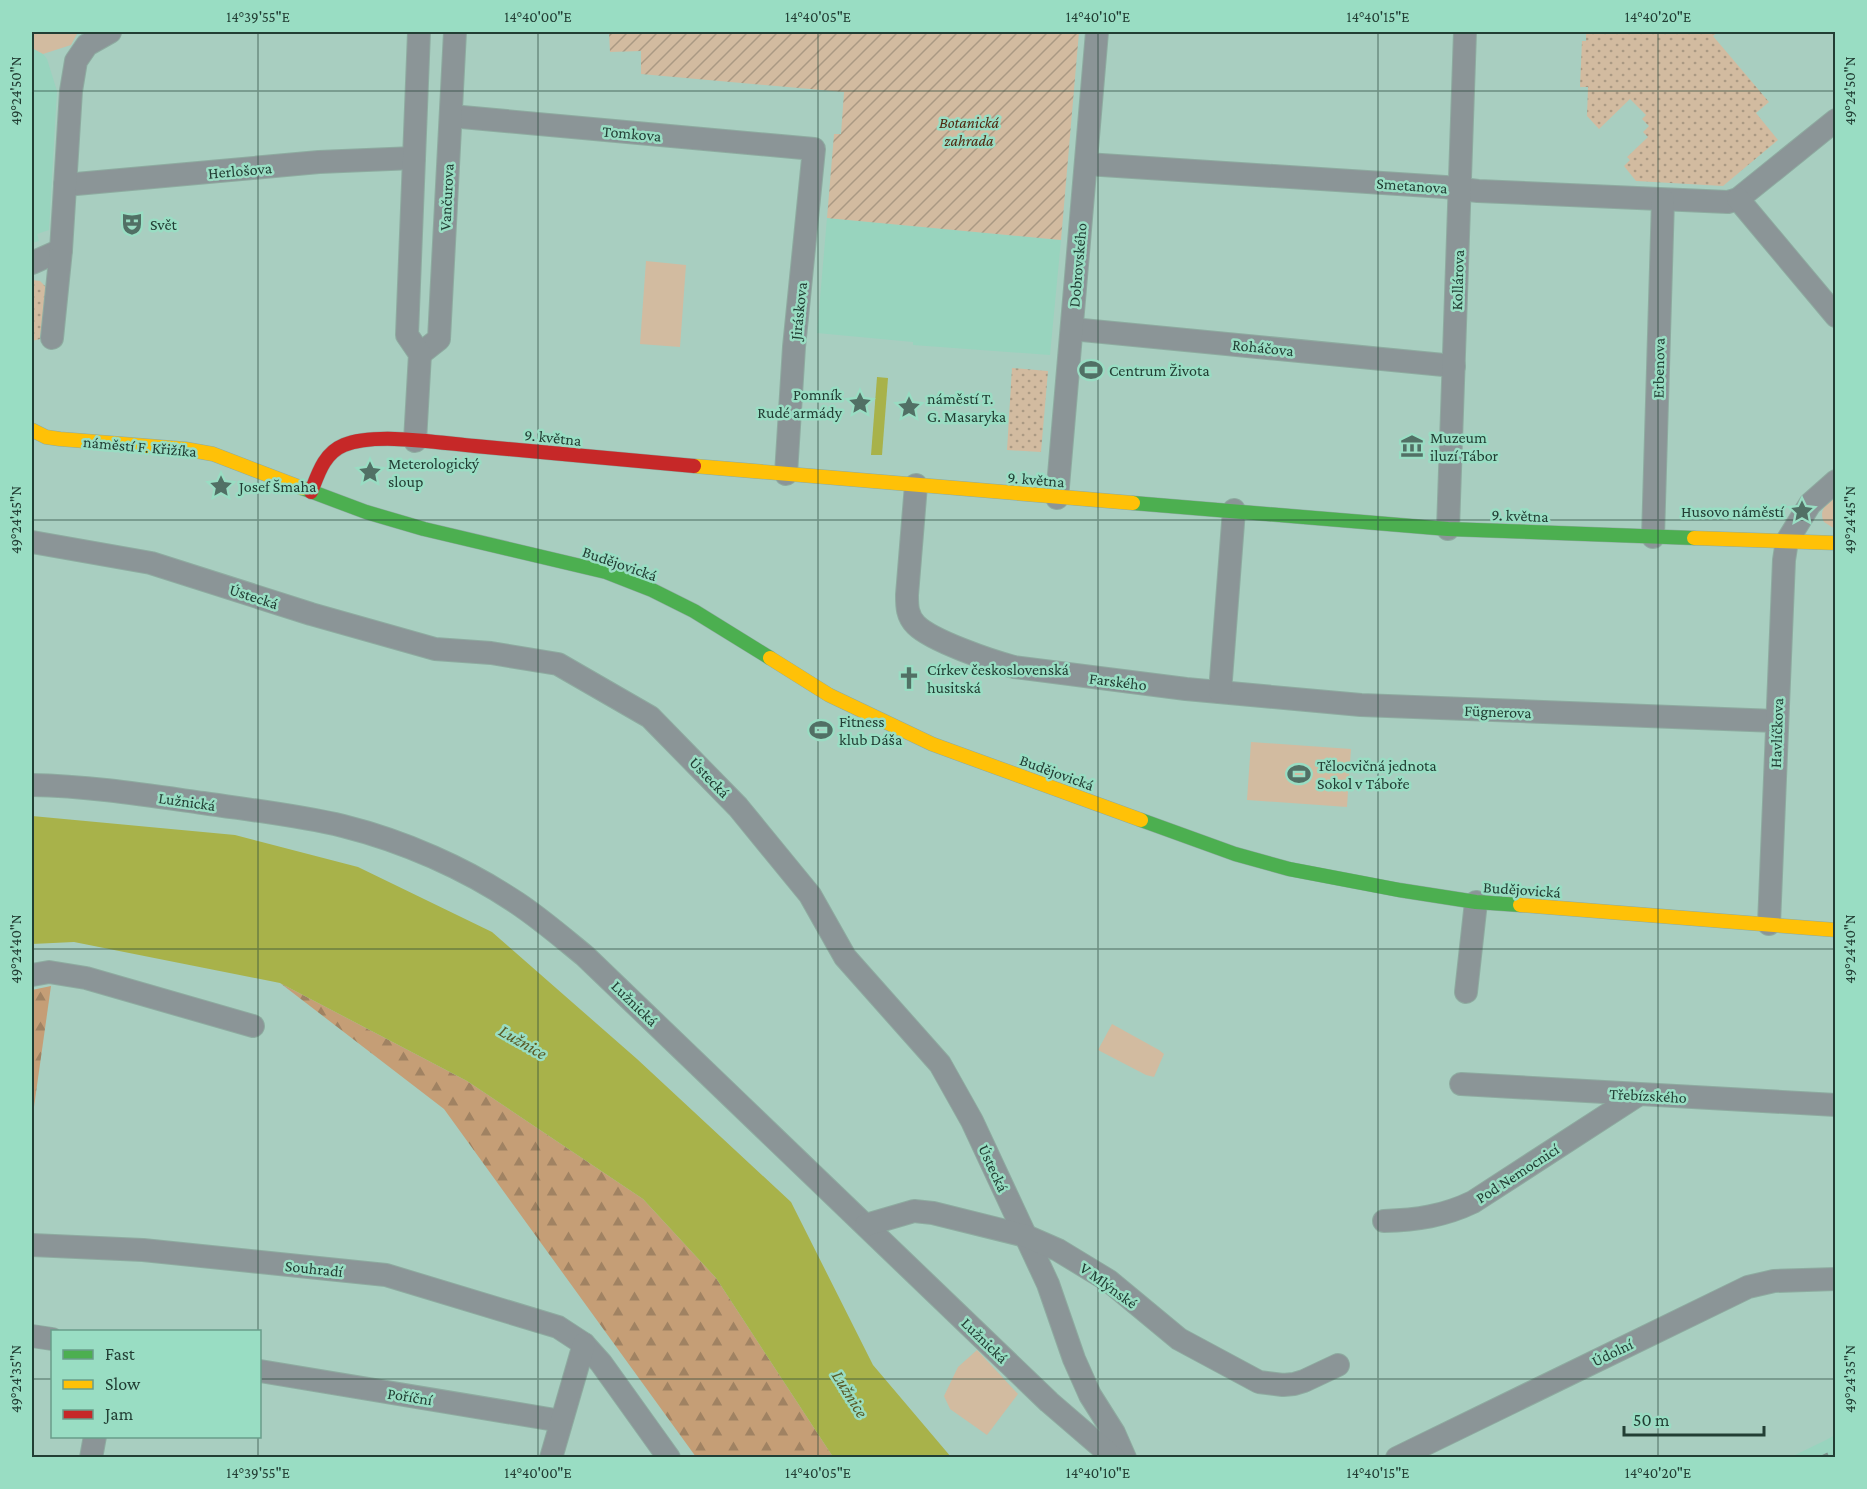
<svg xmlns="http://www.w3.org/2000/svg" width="1867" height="1489" font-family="'Crimson Pro',serif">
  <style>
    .built { fill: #98d4be }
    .grass { fill: url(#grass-dots) }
    .forest { fill: url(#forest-firs) }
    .park { fill: #d2bba0 }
    .garden { fill: url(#garden-furrows) }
    .water { fill: #a8b24a }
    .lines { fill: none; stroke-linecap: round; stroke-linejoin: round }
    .street-casing { stroke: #8eaba0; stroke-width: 24 }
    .fast-casing { stroke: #8eaba0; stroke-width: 15 }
    .slow-casing { stroke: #8eaba0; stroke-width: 15 }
    .jam-casing { stroke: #8eaba0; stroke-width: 15 }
    .street { stroke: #8b9597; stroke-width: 22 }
    .fast { stroke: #4caf50; stroke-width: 14 }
    .slow { stroke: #ffc107; stroke-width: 14 }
    .jam { stroke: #c62828; stroke-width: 14 }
    .rail { stroke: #7f928d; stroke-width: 4.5; stroke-dasharray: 8 8; stroke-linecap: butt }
    .ticks { fill: none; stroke: #223e34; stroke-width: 1.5; stroke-opacity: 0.45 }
    .labels { text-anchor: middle; stroke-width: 5; stroke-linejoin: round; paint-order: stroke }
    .park-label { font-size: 16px; font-style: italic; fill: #50270f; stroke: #99ddc3 }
    .street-label { font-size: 16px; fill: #223e34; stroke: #99ddc3 }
    .poi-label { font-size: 16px; fill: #223e34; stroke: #99ddc3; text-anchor: start }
    .water-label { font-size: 18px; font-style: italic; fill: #595926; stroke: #99ddc3 }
    .neatline { fill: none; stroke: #223e34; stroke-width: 2 }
    .ticks-label { font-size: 15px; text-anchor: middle; fill: #223e34 }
  </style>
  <defs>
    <pattern id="grass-dots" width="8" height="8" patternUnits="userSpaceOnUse" patternTransform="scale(1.5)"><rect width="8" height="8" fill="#d2bba0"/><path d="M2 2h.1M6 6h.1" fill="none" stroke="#aa9983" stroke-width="1.8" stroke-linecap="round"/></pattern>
    <pattern id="forest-firs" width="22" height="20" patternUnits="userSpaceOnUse" patternTransform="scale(1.5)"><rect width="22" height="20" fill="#c59e76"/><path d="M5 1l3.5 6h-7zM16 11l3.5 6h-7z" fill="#a08262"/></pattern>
    <pattern id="garden-furrows" width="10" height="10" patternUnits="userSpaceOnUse" patternTransform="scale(1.5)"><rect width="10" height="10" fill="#d2bba0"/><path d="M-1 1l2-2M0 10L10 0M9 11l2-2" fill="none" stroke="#aa9983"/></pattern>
  </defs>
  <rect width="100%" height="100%" fill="#a8cec0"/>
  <g class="built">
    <path d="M32,48L43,54L47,59L57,91L49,230L37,234L39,241L32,243Z"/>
    <path d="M827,218L1061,240L1050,355L913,345V342L817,333Z"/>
    <path d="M1835,1435V1457H1791L1826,1440Z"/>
  </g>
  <g class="grass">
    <path d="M1586,32H1718L1713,36L1769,102L1756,113L1778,140L1723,186L1636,181L1624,166L1630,160L1627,157L1648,137L1643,132L1649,126L1642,119L1646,115L1630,99L1599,129L1587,116L1588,87H1580L1582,41H1586Z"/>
    <path d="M32,280L40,281L46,287L40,339L32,341Z"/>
    <path d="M1012,368L1048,371L1041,452L1007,450Z"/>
  </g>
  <g class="forest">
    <path d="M280,983L467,1081L643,1199L716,1278L833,1457H696L444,1109Z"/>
    <path d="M51,986L32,1121V990Z"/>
  </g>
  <g class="park">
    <path d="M32,32H78L71,45L43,54L32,48Z"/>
    <path d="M646,261L686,265L680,347L640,344Z"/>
    <path d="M1835,495V529L1824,522C1818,510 1827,504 1835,495Z"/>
    <path d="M1251,742L1351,749L1347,807L1247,800Z"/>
    <path d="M1112,1024L1159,1050L1164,1054L1154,1077L1146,1075L1098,1050Z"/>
    <path d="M977,1350L1018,1394L987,1435L950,1409L944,1396L958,1367Z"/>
  </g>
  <path class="garden" d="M609,32H1079L1061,240L827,218L834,134H841L844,92L641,74V51L610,52Z"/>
  <g class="water">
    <path d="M877,377L888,378L882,455H871Z"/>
    <path d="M32,816L235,835L358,867L492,932L637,1059L791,1202L873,1365L951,1457H833L716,1278L643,1199L467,1081L280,983L74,942L32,944Z"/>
  </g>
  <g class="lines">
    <g class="street-casing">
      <g id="street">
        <path d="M451,116L814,149L794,347L786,474"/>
        <path d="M1086,164L1445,187L1478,191L1728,202L1738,199L1836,120"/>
        <path d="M65,185L319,162L414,158"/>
        <path d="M1738,199L1836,316"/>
        <path d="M32,263L61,250"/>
        <path d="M1072,329L1454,366"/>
        <path d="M52,338L61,250L71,91L76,61L87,45L110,32"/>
        <path d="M420,354L439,339L455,32"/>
        <path d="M415,441L420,354L407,335L419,32"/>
        <path d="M916,485L907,595C907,606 907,616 916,625C932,641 991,661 1014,667L1186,689L1361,705L1776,721"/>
        <path d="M1057,498L1097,32"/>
        <path d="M1448,529L1465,32"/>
        <path d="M1653,537L1663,200"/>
        <path d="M32,542L151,563L311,614L435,649L491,653L558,664L650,717L738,807L810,895L845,957L940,1064L972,1121L1048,1284L1074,1359L1090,1395L1114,1433L1125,1458"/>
        <path d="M1220,692L1234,510"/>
        <path d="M32,785C89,786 146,795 203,803C250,810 297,815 343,826C403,841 465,868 517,903C541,919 563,938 585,956L1049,1402L1114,1458"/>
        <path d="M1769,924L1784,560L1787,541L1810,504L1836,481"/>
        <path d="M32,975L49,972L86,978L253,1026"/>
        <path d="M1466,992L1476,902"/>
        <path d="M1461,1084L1836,1105"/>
        <path d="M1384,1221C1417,1220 1444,1216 1473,1202L1638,1095"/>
        <path d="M866,1225L914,1211L933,1213L1026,1236L1058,1250L1109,1281L1179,1339L1259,1382L1283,1385L1294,1384L1304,1381L1338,1365"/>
        <path d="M32,1245L143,1250L386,1275L558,1327L584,1344L601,1363L669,1458"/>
        <path d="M32,1336L52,1339"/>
        <path d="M260,1371L561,1421"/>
        <path d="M91,1458L95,1436"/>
        <path d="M551,1458L584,1344"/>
        <path d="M1397,1458L1748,1287L1774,1281L1836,1279"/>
      </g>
    </g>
    <g class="fast-casing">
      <g id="fast">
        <path d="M302,488L366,512L424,529L606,572L652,590L694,611L770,658"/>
        <path d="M1133,503L1448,529L1694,538"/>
        <path d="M1141,820L1235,854L1289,869L1399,890L1476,902L1520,905"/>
      </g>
    </g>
    <g class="slow-casing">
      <g id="slow">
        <path d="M32,430L46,437L60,439L185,449L213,454L302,488"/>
        <path d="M694,466L1133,503"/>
        <path d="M1694,538L1836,543"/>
        <path d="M770,658L829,695L932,744L1141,820"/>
        <path d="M1520,905L1836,930"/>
      </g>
    </g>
    <g class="jam-casing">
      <path id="jam" d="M311,492C318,474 324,453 344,445C376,432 440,443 475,446C548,453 621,459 694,466"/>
    </g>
    <use href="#street" class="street"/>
    <use href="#fast" class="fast"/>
    <use href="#slow" class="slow"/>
    <use href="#jam" class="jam"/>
    <path class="rail" d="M1821,1458L1836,1451"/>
  </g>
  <path class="ticks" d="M258,32V1332M538,32V1458M818,32V1458M1098,32V1458M1378,32V1458M1658,32V1458M32,91H1836M32,520H1836M32,949H1836M32,1379H52M260,1379H1836M258,1436V1458"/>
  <defs>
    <g id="theatre-bare" transform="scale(1.8)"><path d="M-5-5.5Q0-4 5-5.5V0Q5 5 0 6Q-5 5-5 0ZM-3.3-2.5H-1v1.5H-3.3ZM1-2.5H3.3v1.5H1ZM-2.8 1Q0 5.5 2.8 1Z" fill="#517065" stroke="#99ddc3" stroke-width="2.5" paint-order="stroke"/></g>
    <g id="stadium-bare" transform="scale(1.8)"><path d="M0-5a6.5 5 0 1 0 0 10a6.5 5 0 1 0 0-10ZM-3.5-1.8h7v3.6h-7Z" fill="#517065" stroke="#99ddc3" stroke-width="2.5" paint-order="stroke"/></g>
    <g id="sight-bare" transform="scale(1.8)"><path d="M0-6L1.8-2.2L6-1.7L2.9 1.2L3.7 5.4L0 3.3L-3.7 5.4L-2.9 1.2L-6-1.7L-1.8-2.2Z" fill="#517065" stroke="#99ddc3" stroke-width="2.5" paint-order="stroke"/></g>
    <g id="museum-bare" transform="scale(1.8)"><path d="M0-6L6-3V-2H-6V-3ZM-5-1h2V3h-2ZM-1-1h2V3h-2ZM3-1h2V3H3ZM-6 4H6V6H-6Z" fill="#517065" stroke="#99ddc3" stroke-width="2.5" paint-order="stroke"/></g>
    <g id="church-bare" transform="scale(1.8)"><path d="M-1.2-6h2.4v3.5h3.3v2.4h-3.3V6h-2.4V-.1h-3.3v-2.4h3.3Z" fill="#517065" stroke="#99ddc3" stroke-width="2.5" paint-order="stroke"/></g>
  </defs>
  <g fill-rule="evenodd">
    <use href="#theatre-bare" x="132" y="224"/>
    <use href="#stadium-bare" x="1091" y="370"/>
    <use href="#sight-bare" x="860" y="403"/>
    <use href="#sight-bare" x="909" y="407"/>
    <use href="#museum-bare" x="1412" y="446"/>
    <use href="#sight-bare" x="370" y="472"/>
    <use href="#sight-bare" x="221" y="486"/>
    <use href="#sight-bare" x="1802" y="511"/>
    <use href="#church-bare" x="909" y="678"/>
    <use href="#stadium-bare" x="821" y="730"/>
    <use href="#stadium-bare" x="1299" y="774"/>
  </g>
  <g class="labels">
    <g class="park-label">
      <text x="969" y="128">Botanická<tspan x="969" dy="18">zahrada</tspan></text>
    </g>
    <g class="street-label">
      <text transform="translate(632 133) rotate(5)" y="6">Tomkova</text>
      <text transform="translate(240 170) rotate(-5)" y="6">Herlošova</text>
      <text transform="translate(1412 185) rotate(4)" y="6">Smetanova</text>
      <text transform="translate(446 197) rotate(-87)" y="6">Vančurova</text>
      <text transform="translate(1077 265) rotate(-85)" y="6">Dobrovského</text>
      <text transform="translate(1457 280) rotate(-88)" y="6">Kollárova</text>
      <text transform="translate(798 311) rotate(-84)" y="6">Jiráskova</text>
      <text transform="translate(1263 347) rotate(6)" y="6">Roháčova</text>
      <text transform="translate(1658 368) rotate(-89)" y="6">Erbenova</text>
      <text transform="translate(553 437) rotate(6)" y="6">9. května</text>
      <text transform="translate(140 446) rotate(5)" y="6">náměstí F. Křižíka</text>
      <text transform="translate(1036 479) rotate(5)" y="6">9. května</text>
      <text transform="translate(1520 515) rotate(2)" y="6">9. května</text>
      <text transform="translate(620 563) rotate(19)" y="6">Budějovická</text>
      <text transform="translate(254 596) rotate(18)" y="6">Ústecká</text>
      <text transform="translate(1118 681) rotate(7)" y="6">Farského</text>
      <text transform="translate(1498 711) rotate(2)" y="6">Fügnerova</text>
      <text transform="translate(1776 733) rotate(-88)" y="6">Havlíčkova</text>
      <text transform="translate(1057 772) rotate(20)" y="6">Budějovická</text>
      <text transform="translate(710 777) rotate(46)" y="6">Ústecká</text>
      <text transform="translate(187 801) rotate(8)" y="6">Lužnická</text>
      <text transform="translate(1522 889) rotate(4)" y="6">Budějovická</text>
      <text transform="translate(635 1003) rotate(44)" y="6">Lužnická</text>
      <text transform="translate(1648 1095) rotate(3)" y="6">Třebízského</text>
      <text transform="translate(994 1168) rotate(65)" y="6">Ústecká</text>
      <text transform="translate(1517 1173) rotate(-33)" y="6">Pod Nemocnicí</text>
      <text transform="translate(314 1268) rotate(6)" y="6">Souhradí</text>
      <text transform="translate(1109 1285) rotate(36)" y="6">V Mlýnské</text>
      <text transform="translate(985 1340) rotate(44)" y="6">Lužnická</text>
      <text transform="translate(1612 1352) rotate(-26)" y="6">Údolní</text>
      <text transform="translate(410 1396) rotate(9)" y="6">Poříční</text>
    </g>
    <g class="poi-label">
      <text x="150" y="230">Svět</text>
      <text x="1109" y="376">Centrum Života</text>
      <text x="842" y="400" text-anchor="end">Pomník<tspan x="842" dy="18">Rudé armády</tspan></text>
      <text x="927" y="404">náměstí T.<tspan x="927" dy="18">G. Masaryka</tspan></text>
      <text x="1430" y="443">Muzeum<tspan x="1430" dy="18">iluzí Tábor</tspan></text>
      <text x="388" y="469">Meterologický<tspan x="388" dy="18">sloup</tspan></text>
      <text x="239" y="492">Josef Šmaha</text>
      <text x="1784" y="517" text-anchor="end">Husovo náměstí</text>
      <text x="927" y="675">Církev československá<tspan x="927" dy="18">husitská</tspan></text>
      <text x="839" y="727">Fitness<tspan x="839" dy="18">klub Dáša</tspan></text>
      <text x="1317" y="771">Tělocvičná jednota<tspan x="1317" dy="18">Sokol v Táboře</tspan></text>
    </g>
    <g class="water-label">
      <text transform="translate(523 1042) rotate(30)" y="6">Lužnice</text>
      <text transform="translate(850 1394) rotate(58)" y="6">Lužnice</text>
    </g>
  </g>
  <rect width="1867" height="1489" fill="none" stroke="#99ddc3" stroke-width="66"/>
  <rect x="51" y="1330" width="210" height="108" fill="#99ddc3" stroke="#699d8a" stroke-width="1.5"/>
  <rect x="63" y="1350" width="30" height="9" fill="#4caf50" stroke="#699d8a" stroke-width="1.5"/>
  <text x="105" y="1360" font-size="18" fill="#223e34">Fast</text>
  <rect x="63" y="1380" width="30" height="9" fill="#ffc107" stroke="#699d8a" stroke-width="1.5"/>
  <text x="105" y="1390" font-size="18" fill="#223e34">Slow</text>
  <rect x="63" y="1410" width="30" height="9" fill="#c62828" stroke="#699d8a" stroke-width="1.5"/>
  <text x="105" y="1420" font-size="18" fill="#223e34">Jam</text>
  <path d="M1624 1426v9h140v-9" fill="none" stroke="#223e34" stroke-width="3"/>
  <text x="1633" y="1426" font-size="18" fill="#223e34" stroke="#99ddc3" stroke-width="4.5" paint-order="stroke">50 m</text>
  <rect x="33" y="33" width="1801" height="1423" class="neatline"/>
  <g class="ticks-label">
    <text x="258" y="22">14°39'55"E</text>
    <text x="538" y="22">14°40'00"E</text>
    <text x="818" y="22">14°40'05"E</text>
    <text x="1098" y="22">14°40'10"E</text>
    <text x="1378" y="22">14°40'15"E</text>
    <text x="1658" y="22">14°40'20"E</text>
    <text transform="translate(16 91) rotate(-90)" y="5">49°24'50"N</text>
    <text transform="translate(1850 91) rotate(-90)" y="5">49°24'50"N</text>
    <text transform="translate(16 520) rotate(-90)" y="5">49°24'45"N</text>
    <text transform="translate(1850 520) rotate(-90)" y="5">49°24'45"N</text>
    <text transform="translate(16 949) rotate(-90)" y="5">49°24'40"N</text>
    <text transform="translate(1850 949) rotate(-90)" y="5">49°24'40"N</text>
    <text transform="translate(16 1379) rotate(-90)" y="5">49°24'35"N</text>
    <text transform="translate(1850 1379) rotate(-90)" y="5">49°24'35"N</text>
    <text x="258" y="1478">14°39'55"E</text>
    <text x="538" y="1478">14°40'00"E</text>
    <text x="818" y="1478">14°40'05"E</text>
    <text x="1098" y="1478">14°40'10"E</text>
    <text x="1378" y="1478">14°40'15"E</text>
    <text x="1658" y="1478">14°40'20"E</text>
  </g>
</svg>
